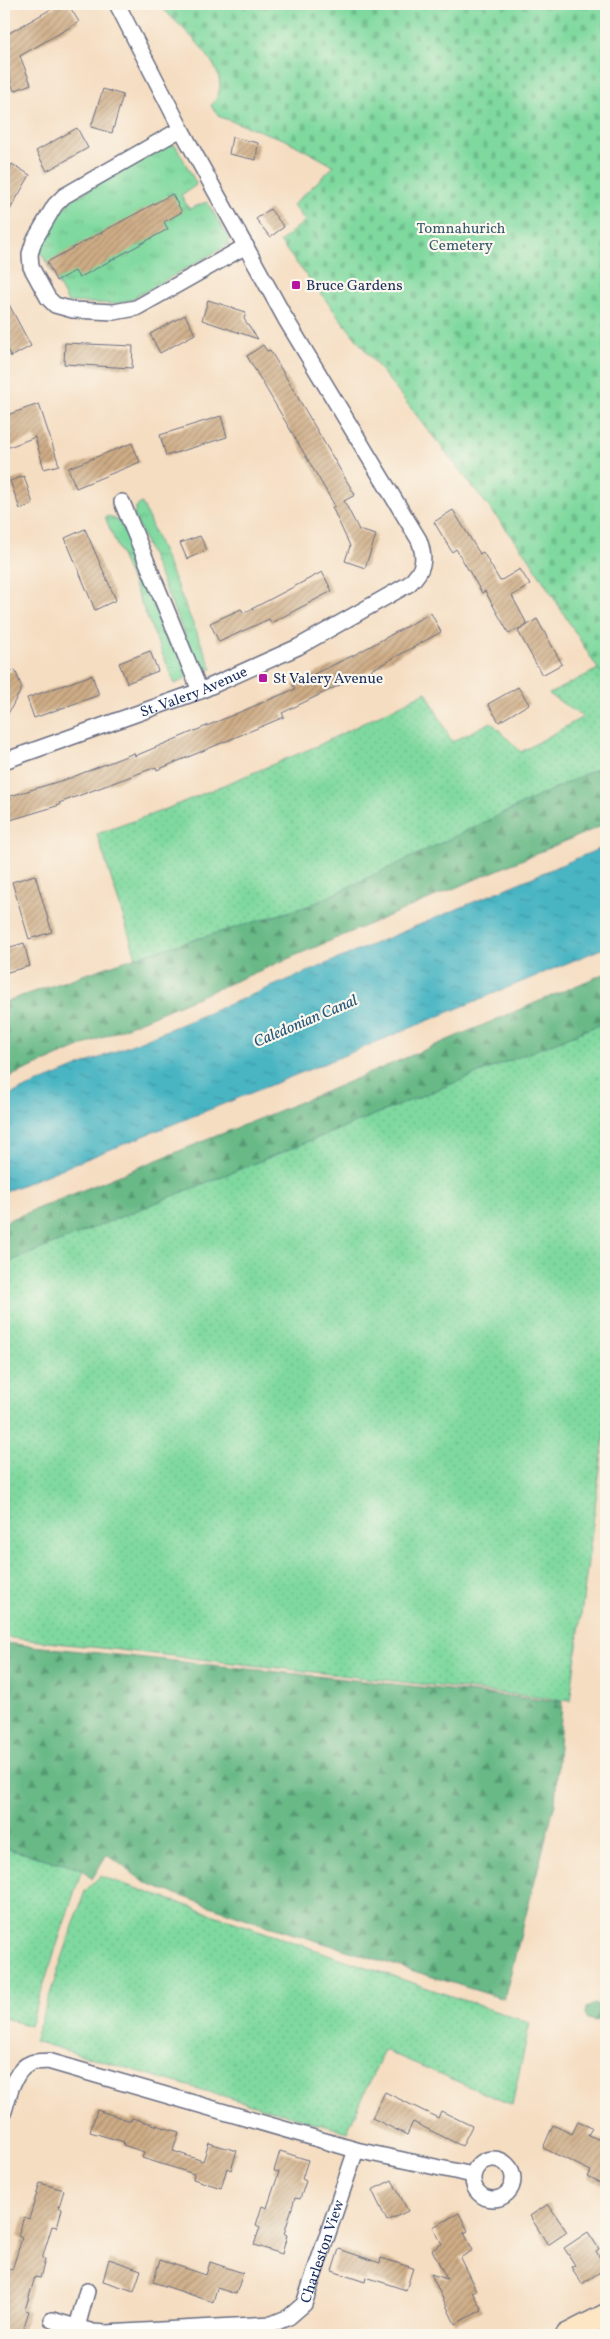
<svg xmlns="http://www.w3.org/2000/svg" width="610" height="2339" font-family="Vollkorn,serif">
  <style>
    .grass { fill: url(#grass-tufts); stroke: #4d847e }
    .forest { fill: url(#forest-firs); stroke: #417472 }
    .cemetery { fill: url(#cemetery-stones); stroke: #4d847e }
    .park { fill: url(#park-dots); stroke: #4d847e }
    .water { fill: url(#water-ripples); stroke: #327290 }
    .building { fill: url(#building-hatch) }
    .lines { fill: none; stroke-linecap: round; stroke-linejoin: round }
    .street-casing { stroke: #676c81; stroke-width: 18 }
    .secondary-casing { stroke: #676c81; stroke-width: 25 }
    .street { stroke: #fff; stroke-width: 15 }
    .secondary { stroke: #fce6c4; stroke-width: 22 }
    .poi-dot { fill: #b5179e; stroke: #fbf7ec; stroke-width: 2 }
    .labels { text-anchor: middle; stroke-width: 4.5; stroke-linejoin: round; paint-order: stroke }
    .park-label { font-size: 15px; fill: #345a6e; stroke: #fbf7ec }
    .poi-label { font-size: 15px; fill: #1b2f5e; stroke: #fbf7ec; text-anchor: start }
    .street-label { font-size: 15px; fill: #1b2f5e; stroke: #fbf7ec }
    .water-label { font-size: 16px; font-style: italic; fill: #28577c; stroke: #fbf7ec }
  </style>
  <defs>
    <pattern id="grass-tufts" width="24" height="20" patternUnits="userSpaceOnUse" patternTransform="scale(1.25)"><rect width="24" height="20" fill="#7fd99f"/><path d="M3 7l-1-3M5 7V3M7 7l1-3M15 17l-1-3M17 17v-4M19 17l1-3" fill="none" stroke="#6dbb8b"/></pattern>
    <pattern id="forest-firs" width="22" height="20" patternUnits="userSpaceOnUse" patternTransform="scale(1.25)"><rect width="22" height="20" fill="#67b986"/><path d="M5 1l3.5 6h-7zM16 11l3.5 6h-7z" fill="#549771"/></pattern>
    <pattern id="cemetery-stones" width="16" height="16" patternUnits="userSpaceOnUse" patternTransform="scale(1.25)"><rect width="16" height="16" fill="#7fd99f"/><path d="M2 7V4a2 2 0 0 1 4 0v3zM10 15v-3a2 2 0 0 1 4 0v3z" fill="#6dbb8b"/></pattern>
    <pattern id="park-dots" width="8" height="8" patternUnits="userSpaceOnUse" patternTransform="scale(1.25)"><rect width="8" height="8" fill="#7fd99f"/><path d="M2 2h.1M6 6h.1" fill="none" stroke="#6dbb8b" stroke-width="1.8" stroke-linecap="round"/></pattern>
    <pattern id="water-ripples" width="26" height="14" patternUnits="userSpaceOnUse" patternTransform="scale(1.25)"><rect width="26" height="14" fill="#48b5c3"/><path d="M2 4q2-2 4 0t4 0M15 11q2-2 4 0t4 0" fill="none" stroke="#3b94a2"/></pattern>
    <pattern id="building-hatch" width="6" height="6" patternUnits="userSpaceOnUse" patternTransform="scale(1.25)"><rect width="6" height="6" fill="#cfad86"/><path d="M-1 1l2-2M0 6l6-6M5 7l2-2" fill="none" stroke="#a78d71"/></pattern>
  </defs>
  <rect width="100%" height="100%" fill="#fbf7ec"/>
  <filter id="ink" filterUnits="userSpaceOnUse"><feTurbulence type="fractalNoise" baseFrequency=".02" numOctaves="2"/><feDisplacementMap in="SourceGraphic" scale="10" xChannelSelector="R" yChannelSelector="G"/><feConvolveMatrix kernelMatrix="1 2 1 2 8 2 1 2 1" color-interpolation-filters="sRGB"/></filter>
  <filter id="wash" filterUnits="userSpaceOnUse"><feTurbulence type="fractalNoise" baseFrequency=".0096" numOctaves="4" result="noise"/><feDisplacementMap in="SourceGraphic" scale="20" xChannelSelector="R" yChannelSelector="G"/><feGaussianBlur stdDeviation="1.12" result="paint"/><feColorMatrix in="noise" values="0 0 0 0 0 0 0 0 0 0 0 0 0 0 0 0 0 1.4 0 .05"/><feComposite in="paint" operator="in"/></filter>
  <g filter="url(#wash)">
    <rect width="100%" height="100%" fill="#f5ddc1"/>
    <g class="grass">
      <path d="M170,144L176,146L196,183L195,186L181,195L189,209L207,202L230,240L228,245L132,299L116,304L68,302L39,249L56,217L71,200Z"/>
      <path d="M142,503L212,669L204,671L198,667L134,515L136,507Z"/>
      <path d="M109,516L118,521L123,526L186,672V679L175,684L105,517Z"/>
    </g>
    <g class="forest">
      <path d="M606,764V824L4,1079V1002L136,957L311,905Z"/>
      <path d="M606,973V1022L4,1264V1222L320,1094Z"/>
      <path d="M4,1643L562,1702L555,1803L504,1999L259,1923L147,1884L107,1854L92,1879L82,1869L4,1848Z"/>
      <path d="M606,2002V2018L595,2021L588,2019L585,2014L586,2008L595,2004L600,2006Z"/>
    </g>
    <path class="cemetery" d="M166,4H606V677L598,669L529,558L280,242L305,221L293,205L334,166L286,140L220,117L211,106C216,99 220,93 220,85C220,59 178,24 161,7Z"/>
    <g class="park">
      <path d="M598,669L606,677V764L311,905L136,957L97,834L164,810L317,746L426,692L452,742L491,722L521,752L583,717L549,694Z"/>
      <path d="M606,1022V1422L570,1701L4,1637V1264Z"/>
      <path d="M4,1848L82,1869L30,2026L4,2018Z"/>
      <path d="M100,1876L530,2023L512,2105L384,2050L347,2132L34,2041L85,1891Z"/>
    </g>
    <path class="water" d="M606,846V947L333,1060L4,1192V1097C205,1015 406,931 606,846Z"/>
    <g id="blocks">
      <g class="building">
        <path d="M60,4H68L79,22L20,56L31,84L14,91L4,61V36Z"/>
        <path d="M103,89L123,95L112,133L91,127Z"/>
        <path d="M77,128L88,148L47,171L36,151Z"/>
        <path d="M232,137L258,143L256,160L229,154Z"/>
        <path d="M12,164L30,175L4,220V179Z"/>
        <path d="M172,194L182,212L164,222L168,229L79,278L75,271L56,281L47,262Z"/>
        <path d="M270,209L284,227L270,237L256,219Z"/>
        <path d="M4,295L31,346L11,357L4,343Z"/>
        <path d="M208,300L246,312L244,319L258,339L202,320Z"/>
        <path d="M185,315L195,334L160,353L150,334Z"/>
        <path d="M65,343L133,346L132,368L64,364Z"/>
        <path d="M263,345L267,351L270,350L355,495L344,501L359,530L376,535L365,568L345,561L350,546L332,507L335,506L247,356Z"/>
        <path d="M39,404L59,465L44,469L35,437L4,449V416Z"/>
        <path d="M221,416L227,437L166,456L160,435Z"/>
        <path d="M132,443L140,462L76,488L68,468Z"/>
        <path d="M24,476L33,504L20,509L10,481Z"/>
        <path d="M453,510L480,554L483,552L500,581L520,569L530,585L512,596L527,624L509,634L485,591L482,593L456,549L452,552L434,522Z"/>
        <path d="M85,529L116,600L95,610L65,538Z"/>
        <path d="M200,536L207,550L187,559L180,543Z"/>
        <path d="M322,572L332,591L271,623L269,619L219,642L210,623L241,609L244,613Z"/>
        <path d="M431,613L441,632L381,665L282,713L284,717L157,770L156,767L59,803L60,805L4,822V798L70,778L134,753L135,756L295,689L293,684L354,655Z"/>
        <path d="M537,619L562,664L542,675L518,631Z"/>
        <path d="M150,651L158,671L127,683L119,663Z"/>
        <path d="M15,670L22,688L4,721V674Z"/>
        <path d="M92,675L99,695L34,718L27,698Z"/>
        <path d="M518,687L529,704L499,722L488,704Z"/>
        <path d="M35,875L52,932L29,939L12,882Z"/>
        <path d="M24,943L30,966L4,973V949Z"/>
        <path d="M385,2092L438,2118L441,2111L472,2126L462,2146L413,2122L407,2135L372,2118Z"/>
        <path d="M97,2110L131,2121L132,2118L179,2132L173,2151L203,2161L209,2143L237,2151L231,2170L227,2168L221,2188L193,2179L194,2174L142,2158L144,2152L123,2145L124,2142L90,2132Z"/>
        <path d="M578,2122L592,2128L588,2135L605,2142L606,2138V2186L588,2177L591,2171L543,2148L553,2125L572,2134Z"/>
        <path d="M280,2151L308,2160L302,2179L306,2181L300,2199L295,2198L284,2234L287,2235L282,2254L254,2245L260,2227L256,2225L262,2206L267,2208L279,2172L274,2171Z"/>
        <path d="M392,2180L408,2211L387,2221L372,2190Z"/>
        <path d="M40,2183L64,2190L59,2207L62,2209L57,2227L52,2226L42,2259L45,2260L40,2278L35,2277L25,2310L29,2311L23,2330L19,2329L17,2335H4V2280L7,2268L12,2270L22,2238L18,2236L24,2217L29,2219Z"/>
        <path d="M548,2204L567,2232L548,2245L530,2216Z"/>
        <path d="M459,2213L468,2231L464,2233L473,2250L460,2258L476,2290L472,2292L482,2310L455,2324L431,2274L447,2279L432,2250L442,2244L433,2227Z"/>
        <path d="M588,2232L599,2249L596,2251L606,2268L582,2284L571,2267L575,2265L564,2248Z"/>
        <path d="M339,2249L380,2263L381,2258L413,2268L406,2290L366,2277L365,2282L332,2271Z"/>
        <path d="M109,2259L141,2270L134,2291L103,2281Z"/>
        <path d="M160,2260L206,2275L210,2262L243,2273L236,2294L217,2288L213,2302L153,2282Z"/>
      </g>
    </g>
  </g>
  <g filter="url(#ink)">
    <use href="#blocks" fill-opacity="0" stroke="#676c81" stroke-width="1"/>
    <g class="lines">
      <g class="street-casing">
        <g id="street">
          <path d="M181,129L64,196L55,205L34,241L30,254L31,267L48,298L55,305L73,310L114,312L136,308L246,246"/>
          <path d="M122,502L200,691"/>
          <path id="s1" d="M4,761L200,691L298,647L409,584C424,570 426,559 419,540L285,318L181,129L117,4"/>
          <path d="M4,2111C9,2095 14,2069 31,2063C36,2061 43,2062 48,2061L356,2150L473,2175"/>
          <circle cx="493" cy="2179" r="20"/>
          <path id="s2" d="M52,2320L93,2332L106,2333L272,2324L289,2317L304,2304L356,2150"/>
          <path d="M77,2327L87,2291"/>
        </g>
      </g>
      <g class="secondary-casing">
        <path id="secondary" d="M567,2335L606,2315"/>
      </g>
      <use href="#street" class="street"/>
      <use href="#secondary" class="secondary"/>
    </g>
  </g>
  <g class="poi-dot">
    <rect x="291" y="280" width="10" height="10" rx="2.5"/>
    <rect x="258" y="673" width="10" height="10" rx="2.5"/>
  </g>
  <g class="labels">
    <g class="park-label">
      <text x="461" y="233">Tomnahurich<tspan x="461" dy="17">Cemetery</tspan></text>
    </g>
    <g class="poi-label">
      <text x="306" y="290">Bruce Gardens</text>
      <text x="273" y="683">St Valery Avenue</text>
    </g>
    <g class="street-label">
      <text dy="5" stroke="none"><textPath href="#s1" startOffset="202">St. Valery Avenue</textPath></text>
      <text dy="5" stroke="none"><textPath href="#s2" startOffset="316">Charleston View</textPath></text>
    </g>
    <g class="water-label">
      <text transform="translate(305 1020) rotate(-23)" y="6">Caledonian Canal</text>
    </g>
  </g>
  <rect width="610" height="2339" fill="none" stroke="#fbf7ec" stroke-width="20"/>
</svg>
